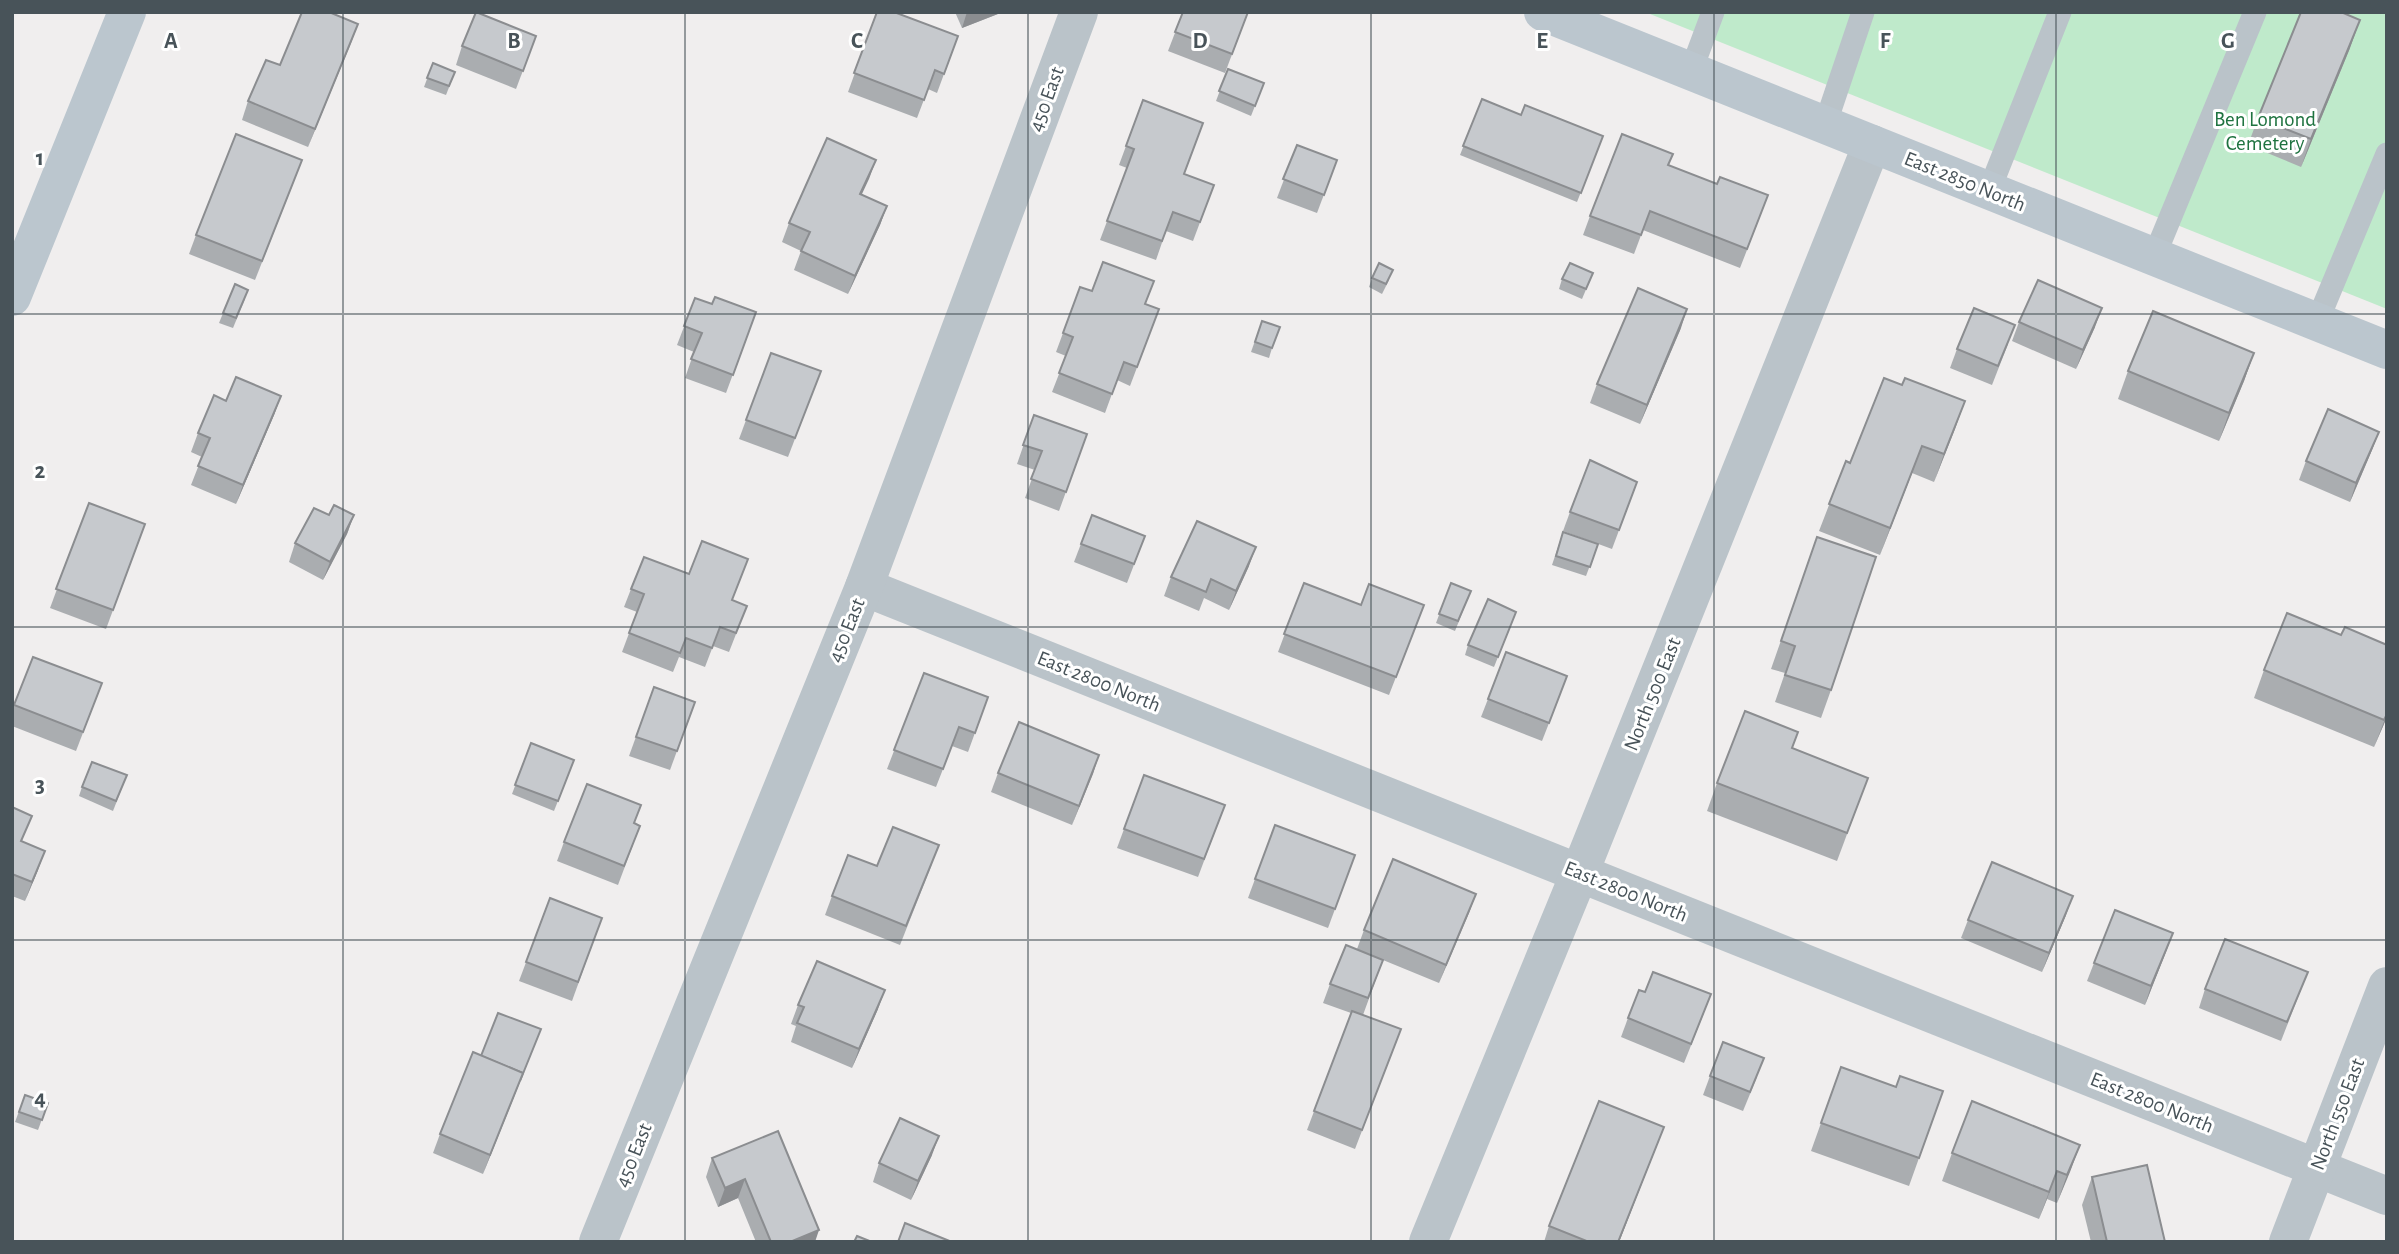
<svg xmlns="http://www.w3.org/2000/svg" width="2399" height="1254" font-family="'Alegreya Sans',sans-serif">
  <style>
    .green { fill: #bfeacb }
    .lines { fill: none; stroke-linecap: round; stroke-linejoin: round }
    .lane { stroke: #bac3c9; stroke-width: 23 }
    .street { stroke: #bac3c9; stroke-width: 38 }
    .secondary { stroke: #bbc6ce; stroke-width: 38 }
    .wall { fill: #aaadb0 }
    .shaded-wall { fill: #8b8d90 }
    .building { fill: #c6c9cd; stroke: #8b8d90; stroke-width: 2 }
    .grid { fill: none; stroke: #485359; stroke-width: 2; stroke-opacity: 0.55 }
    .labels { text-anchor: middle; stroke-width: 6; stroke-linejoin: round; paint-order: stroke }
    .street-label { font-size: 21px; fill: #485359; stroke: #fff }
    .park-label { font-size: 21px; fill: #1f7340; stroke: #fff }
    .grid-label { font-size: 23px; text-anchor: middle; font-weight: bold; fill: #485359; stroke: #fff; stroke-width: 6; stroke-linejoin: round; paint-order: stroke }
  </style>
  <rect width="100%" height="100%" fill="#f0eeee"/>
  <path class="green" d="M1645,12H2387V309Z"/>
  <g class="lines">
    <g class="lane">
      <path d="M1691,71L1713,12"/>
      <path d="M1825,125L1863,12"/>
      <path d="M1989,191L2060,12"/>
      <path d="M2154,257L2255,12"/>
      <path d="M2317,322L2387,154"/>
    </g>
    <g class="street">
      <path d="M864,587L2387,1196"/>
      <path d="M598,1242L864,587L1079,12"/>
      <path d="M1428,1242L1580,872L1872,144"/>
      <path d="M2288,1242L2387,986"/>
    </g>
    <g class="secondary">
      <path d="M1543,12L2387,350"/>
      <path d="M12,297L127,12"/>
    </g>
  </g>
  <g class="wall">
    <path d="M877,12L958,36L937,93L928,89L917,118L848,92Z"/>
    <path d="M955,12H1003L962,28Z"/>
    <path d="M1183,12H1248L1225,73L1168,51Z"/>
    <path d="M358,24L308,147L242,120L248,101Z"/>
    <path d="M536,36L516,89L456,65L462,46Z"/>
    <path d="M2350,48L2301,167L2248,145L2258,118Z"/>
    <path d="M433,63L455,72L446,95L424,87Z"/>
    <path d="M1228,69L1264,83L1251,116L1216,101Z"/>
    <path d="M1482,99L1521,115L1603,136L1577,202L1460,155Z"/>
    <path d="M1143,100L1184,174L1214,185L1193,241L1166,231L1156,260L1100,240L1127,168L1119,165Z"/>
    <path d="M1297,145L1337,160L1317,213L1277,198Z"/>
    <path d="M876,160L861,195L887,206L880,225L848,294L794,270L801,251L782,242L789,223Z"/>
    <path d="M1669,165L1761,214L1740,268L1643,230L1634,254L1583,235L1590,216Z"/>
    <path d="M295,179L255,280L189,254L196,235Z"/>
    <path d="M1593,273L1582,299L1559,289L1562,279Z"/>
    <path d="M1372,278L1389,280L1382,294L1369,287Z"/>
    <path d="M235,284L245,299L233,328L219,323Z"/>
    <path d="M1080,287L1092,291L1146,304L1159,309L1130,386L1117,380L1105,413L1052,392L1066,356L1056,352Z"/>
    <path d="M695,298L712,304L756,312L726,393L685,378L694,352L677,345Z"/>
    <path d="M1262,321L1272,348L1269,358L1251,352Z"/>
    <path d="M2019,322L2095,327L2076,369L2012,341Z"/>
    <path d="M1681,328L1640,424L1590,403L1597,384Z"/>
    <path d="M2008,344L1992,385L1950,368L1957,349Z"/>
    <path d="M771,353L821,371L788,457L739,439Z"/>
    <path d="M2254,353L2244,381L2219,441L2118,399L2128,371Z"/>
    <path d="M1902,385L1965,401L1934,482L1912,473L1880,555L1819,531L1846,461L1850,463Z"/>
    <path d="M281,396L274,415L236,504L191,485L202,457L191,452L198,433L226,401Z"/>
    <path d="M1034,415L1087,434L1059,511L1025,498L1035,470L1017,464Z"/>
    <path d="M2379,432L2372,450L2350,502L2299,480L2306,461Z"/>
    <path d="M1637,482L1612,549L1563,531L1570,512Z"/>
    <path d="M89,503L145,524L106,629L50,608Z"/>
    <path d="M329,515H354L347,534L323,580L289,562L295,543Z"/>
    <path d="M1092,515L1145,536L1127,583L1074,562Z"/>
    <path d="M1563,532L1598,544L1586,576L1552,565Z"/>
    <path d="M1817,537L1831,690L1821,718L1775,702L1785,673L1771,669Z"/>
    <path d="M1249,566L1229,610L1204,598L1199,611L1164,596L1171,577Z"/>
    <path d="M1304,583L1361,605H1424L1389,695L1278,652Z"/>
    <path d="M1451,583L1471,591L1455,631L1436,623Z"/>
    <path d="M631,589L732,600L747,606L729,652L713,646L705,667L679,657L673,672L622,652L637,612L624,607Z"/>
    <path d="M1516,612L1494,667L1465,655L1468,645Z"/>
    <path d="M2341,635L2387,645V717L2374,747L2254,698L2264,670Z"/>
    <path d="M33,657L102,683L76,751L12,726V710Z"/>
    <path d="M924,673L988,697L968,752L952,746L936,787L887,769Z"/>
    <path d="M654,687L695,702L670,770L629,756Z"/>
    <path d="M1560,695L1542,741L1481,717L1488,699Z"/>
    <path d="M531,743L574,760L554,811L512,794Z"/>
    <path d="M1792,748L1868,778L1837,861L1707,811L1717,783Z"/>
    <path d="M1099,755L1072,825L991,792L998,773Z"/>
    <path d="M127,775L113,811L79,796L82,787Z"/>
    <path d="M1144,775L1225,805L1198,877L1117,848Z"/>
    <path d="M12,807L22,842L38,870L25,901L12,896Z"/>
    <path d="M634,824L633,845L618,885L557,861L564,842Z"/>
    <path d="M1275,825L1355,855L1328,928L1248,898Z"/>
    <path d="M932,864L900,945L825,915L832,896L877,866Z"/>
    <path d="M1476,894L1439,983L1383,960L1363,1015L1401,1029L1355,1149L1307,1130L1351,1013L1323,1003L1330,984L1357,949L1364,930Z"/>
    <path d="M550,898L602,918L572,1001L519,981Z"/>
    <path d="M2066,915L2042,972L1961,938L1968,920Z"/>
    <path d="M2173,933L2145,1005L2087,981L2094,963Z"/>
    <path d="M2308,972L2281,1041L2199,1008L2205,989Z"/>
    <path d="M798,1005L878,1009L852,1068L791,1042L796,1026L791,1024Z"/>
    <path d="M1704,1013L1684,1063L1621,1037L1628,1018Z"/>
    <path d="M541,1029L483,1174L433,1153L440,1134L481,1056Z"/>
    <path d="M1841,1067L1896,1087L1943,1091L1909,1186L1811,1151Z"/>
    <path d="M1710,1076L1757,1077L1743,1111L1703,1095Z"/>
    <path d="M25,1095L48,1103L38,1130L15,1122Z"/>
    <path d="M1664,1127L1619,1242H1544L1549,1226Z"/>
    <path d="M778,1131L815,1242H756L738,1198L718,1207L706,1177L712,1158Z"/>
    <path d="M2080,1145L2057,1203L2047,1199L2039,1219L1942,1181L1952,1153Z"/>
    <path d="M932,1155L911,1200L873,1182L879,1163Z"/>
    <path d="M2092,1177L2165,1242H2091L2082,1205Z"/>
  </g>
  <g class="shaded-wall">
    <path d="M967,12H1003L962,28Z"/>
    <path d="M2360,20L2350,48L2301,167L2311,139Z"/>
    <path d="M358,24L351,43L308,147L315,129Z"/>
    <path d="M876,160L869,179L853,213L860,194Z"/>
    <path d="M887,206L880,225L848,294L855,276Z"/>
    <path d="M2102,308L2095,327L2076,369L2083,350Z"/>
    <path d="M1687,309L1681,328L1640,424L1647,405Z"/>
    <path d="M2254,353L2244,381L2219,441L2229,413Z"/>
    <path d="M281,396L274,415L236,504L243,485Z"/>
    <path d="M1965,401L1955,429L1934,482L1944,454Z"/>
    <path d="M2379,432L2372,450L2350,502L2356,483Z"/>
    <path d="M1922,446L1912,473L1880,555L1890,528Z"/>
    <path d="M354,515L347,534L323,580L330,562Z"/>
    <path d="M1256,547L1249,566L1229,610L1236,591Z"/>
    <path d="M2387,714V717L2374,747Z"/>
    <path d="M1099,755L1093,774L1072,825L1079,806Z"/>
    <path d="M45,851L38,870L25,901L32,882Z"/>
    <path d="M1476,894L1469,913L1439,983L1446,965Z"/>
    <path d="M2073,896L2066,915L2042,972L2049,953Z"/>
    <path d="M2173,933L2166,952L2145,1005L2151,986Z"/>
    <path d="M885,990L878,1009L852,1068L859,1049Z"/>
    <path d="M541,1029L516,1092L483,1174L490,1155Z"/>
    <path d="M1664,1127L1619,1242H1618Z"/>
    <path d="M939,1136L932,1155L911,1200L918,1181Z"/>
    <path d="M2080,1145L2070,1172L2057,1203L2067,1175Z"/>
    <path d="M2057,1171L2047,1199L2039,1219L2049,1192Z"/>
    <path d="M745,1179L738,1198L718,1207L725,1188Z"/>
    <path d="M819,1230L815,1242H790Z"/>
  </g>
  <g class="building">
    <path d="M302,12H329L358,24L315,129L248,101L266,60L280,65Z"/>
    <path d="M476,12L536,36L523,71L462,46Z"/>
    <path d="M877,12H894L958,36L944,74L935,70L924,100L854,73Z"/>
    <path d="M1183,12H1248L1232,54L1175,32Z"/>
    <path d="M2301,12H2341L2360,20L2311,139L2258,118Z"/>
    <path d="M433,63L455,72L449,86L427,78Z"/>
    <path d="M1228,69L1264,83L1255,106L1219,91Z"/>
    <path d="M1482,99L1521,115L1525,105L1603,136L1581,193L1463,146Z"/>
    <path d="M1143,100L1203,123L1184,174L1214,185L1200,222L1173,212L1162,241L1107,221L1134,149L1126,146Z"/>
    <path d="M236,134L302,160L262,261L196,235Z"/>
    <path d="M1622,134L1673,154L1668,165L1717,184L1720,177L1768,195L1747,249L1650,211L1641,235L1590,216Z"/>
    <path d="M827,138L876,160L860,194L887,206L855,276L801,251L810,232L789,223Z"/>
    <path d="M1297,145L1337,160L1324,195L1283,179Z"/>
    <path d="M1103,262L1154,281L1145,304L1159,309L1137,367L1124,362L1112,394L1059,373L1073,337L1063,333L1080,287L1092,291Z"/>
    <path d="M1379,263L1393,270L1386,284L1372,278Z"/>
    <path d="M1570,263L1593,273L1586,289L1562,279Z"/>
    <path d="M2038,280L2102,308L2083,350L2019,322Z"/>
    <path d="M235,284L248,290L236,318L223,313Z"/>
    <path d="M1638,288L1687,309L1647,405L1597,384Z"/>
    <path d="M715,297L756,312L733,375L691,359L702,333L684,326L695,298L712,304Z"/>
    <path d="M1974,308L2015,325L1998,366L1957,349Z"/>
    <path d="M2153,311L2254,353L2229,413L2128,371Z"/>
    <path d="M1262,321L1280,327L1272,348L1255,342Z"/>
    <path d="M771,353L821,371L795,438L746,420Z"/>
    <path d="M236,377L281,396L243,485L198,466L210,438L198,433L214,395L226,401Z"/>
    <path d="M1884,378L1902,385L1905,378L1965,401L1944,454L1922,446L1890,528L1829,504L1846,461L1850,463Z"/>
    <path d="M2328,409L2379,432L2356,483L2306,461Z"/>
    <path d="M1034,415L1087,434L1066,492L1031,479L1042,451L1023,445Z"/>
    <path d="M1590,460L1637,482L1619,530L1570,512Z"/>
    <path d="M89,503L145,524L113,610L56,589Z"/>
    <path d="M334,505L354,515L330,562L295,543L314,508L329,515Z"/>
    <path d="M1092,515L1145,536L1134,564L1081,544Z"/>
    <path d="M1197,521L1256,547L1236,591L1211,579L1206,592L1171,577Z"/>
    <path d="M1563,532L1598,544L1590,567L1556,556Z"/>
    <path d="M1817,537L1876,557L1831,690L1785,675L1795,646L1781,641Z"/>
    <path d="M702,541L748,559L732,600L747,606L736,633L720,627L712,648L686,638L680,653L629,633L644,594L631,589L644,557L689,574Z"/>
    <path d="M1304,583L1361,605L1369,584L1424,605L1396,677L1284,634Z"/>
    <path d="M1451,583L1471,591L1458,621L1439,614Z"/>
    <path d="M1488,599L1516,612L1498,657L1468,645Z"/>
    <path d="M2287,613L2341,635L2345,627L2387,645V714L2384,720L2264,670Z"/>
    <path d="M1506,652L1567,676L1549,723L1488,699Z"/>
    <path d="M33,657L102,683L83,732L14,705Z"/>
    <path d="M924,673L988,697L975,733L959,727L943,769L894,750Z"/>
    <path d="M654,687L695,702L677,751L636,737Z"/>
    <path d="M1745,711L1798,732L1792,748L1868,778L1847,833L1717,783Z"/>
    <path d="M1019,722L1099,755L1079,806L998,773Z"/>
    <path d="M531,743L574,760L558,801L515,785Z"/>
    <path d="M92,762L127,775L116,801L82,787Z"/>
    <path d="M1144,775L1225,805L1204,859L1124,829Z"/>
    <path d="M587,784L641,805L634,823L640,826L624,866L564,842Z"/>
    <path d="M12,807L32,816L21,841L45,851L32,882L12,874Z"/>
    <path d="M1275,825L1355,855L1335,909L1255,879Z"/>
    <path d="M893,827L939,845L906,926L832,896L848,855L877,866Z"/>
    <path d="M1393,859L1476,894L1446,965L1364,930Z"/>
    <path d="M1992,862L2073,896L2049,953L1968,920Z"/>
    <path d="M550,898L602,918L578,982L526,962Z"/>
    <path d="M2115,910L2173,933L2151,986L2094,963Z"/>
    <path d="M2225,939L2308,972L2287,1022L2205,989Z"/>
    <path d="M1346,945L1383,960L1368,998L1330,984Z"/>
    <path d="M817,961L885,990L859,1049L797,1023L804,1007L798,1005Z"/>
    <path d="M1653,972L1711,994L1691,1044L1628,1018L1639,990L1645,992Z"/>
    <path d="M1352,1011L1401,1029L1362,1130L1314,1111Z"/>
    <path d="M498,1013L541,1029L520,1081L523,1073L481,1056Z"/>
    <path d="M1723,1042L1764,1058L1750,1092L1710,1076Z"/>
    <path d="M473,1052L523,1073L490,1155L440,1134Z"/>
    <path d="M1841,1067L1896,1087L1900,1076L1943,1091L1919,1158L1821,1123Z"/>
    <path d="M25,1095L48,1103L42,1120L19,1112Z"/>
    <path d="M1599,1101L1664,1127L1618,1242H1589L1549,1226Z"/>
    <path d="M1972,1101L2080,1145L2067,1175L2057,1171L2049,1192L1952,1153Z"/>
    <path d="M900,1118L939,1136L918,1181L879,1163Z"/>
    <path d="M778,1131L819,1230L790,1242H771L745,1179L725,1188L712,1158Z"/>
    <path d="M2147,1165L2165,1242H2107L2092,1177Z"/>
    <path d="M905,1223L952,1242H898Z"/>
    <path d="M857,1236L872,1242H854Z"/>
  </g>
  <path class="grid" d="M343,12V1242M685,12V1242M1028,12V1242M1371,12V1242M1714,12V1242M2056,12V1242M12,314H2387M12,627H2387M12,940H2387"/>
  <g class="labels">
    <g class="street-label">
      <text transform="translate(1046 99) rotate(-70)" y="7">450 East</text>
      <text transform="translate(1965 181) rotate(22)" y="7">East 2850 North</text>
      <text transform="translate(846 630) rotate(-68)" y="7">450 East</text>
      <text transform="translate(1099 681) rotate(22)" y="7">East 2800 North</text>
      <text transform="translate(1652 694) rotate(-68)" y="7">North 500 East</text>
      <text transform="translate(1626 891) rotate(22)" y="7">East 2800 North</text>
      <text transform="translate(2152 1102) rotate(22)" y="7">East 2800 North</text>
      <text transform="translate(2337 1114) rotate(-69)" y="7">North 550 East</text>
      <text transform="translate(633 1155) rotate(-68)" y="7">450 East</text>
    </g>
    <g class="park-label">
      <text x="2265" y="126">Ben Lomond<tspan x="2265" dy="24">Cemetery</tspan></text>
    </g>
  </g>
  <g class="grid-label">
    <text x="171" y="48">A</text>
    <text x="514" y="48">B</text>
    <text x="857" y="48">C</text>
    <text x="1200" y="48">D</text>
    <text x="1542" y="48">E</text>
    <text x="1885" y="48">F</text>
    <text x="2228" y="48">G</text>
    <text x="40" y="165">1</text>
    <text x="40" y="478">2</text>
    <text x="40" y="792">3</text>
    <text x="40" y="1105">4</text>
  </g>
  <rect width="2399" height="1254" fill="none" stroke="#485359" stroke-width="28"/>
</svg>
